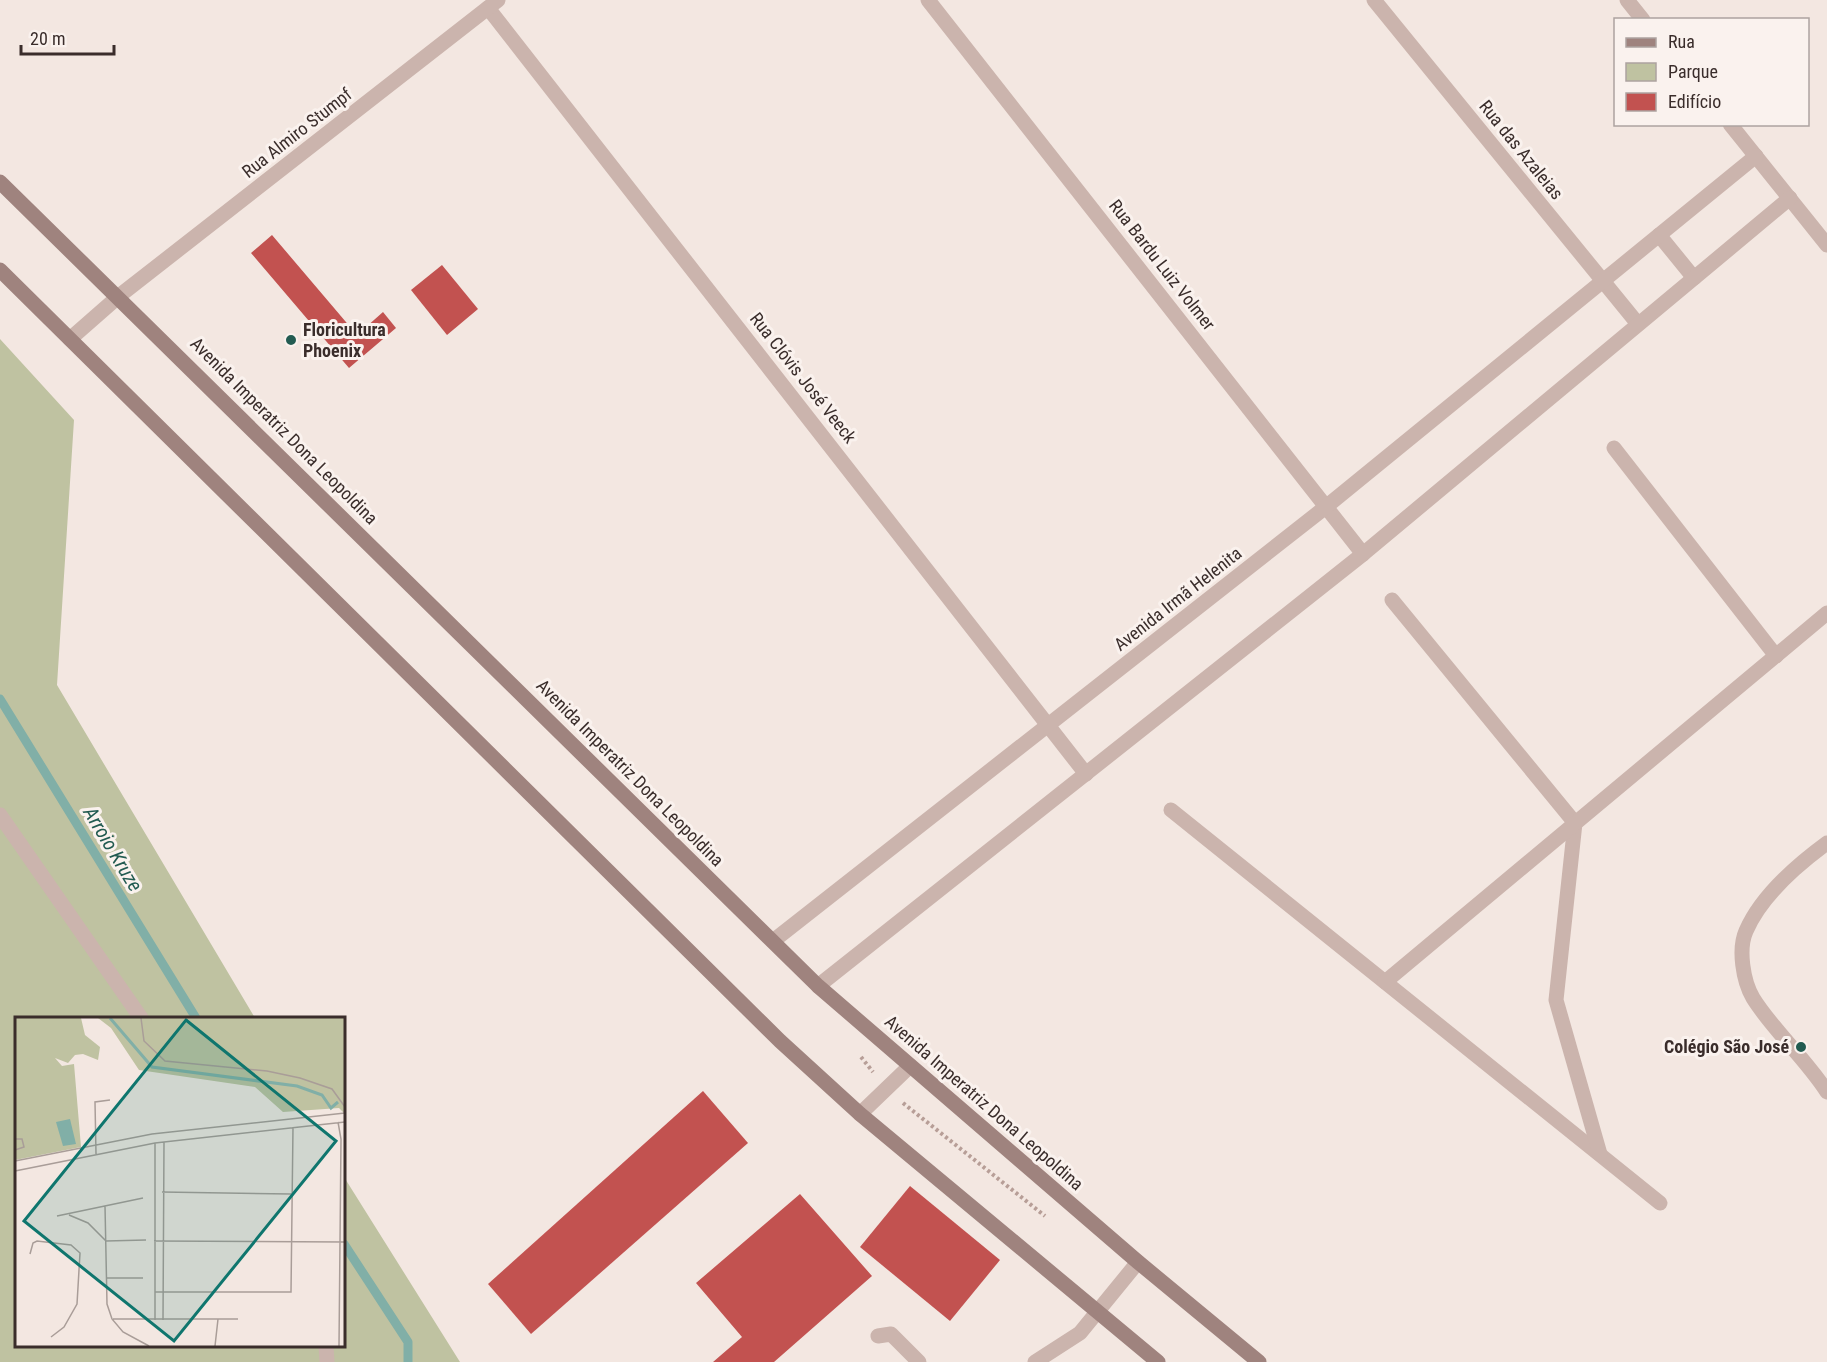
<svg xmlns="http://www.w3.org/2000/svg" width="1827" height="1362" font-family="'Roboto Condensed',sans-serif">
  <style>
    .green { fill: #bfc2a1 }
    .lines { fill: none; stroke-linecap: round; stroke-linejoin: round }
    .stream { stroke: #81afa7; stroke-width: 9 }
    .building { fill: #c25250 }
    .path { stroke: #b79e97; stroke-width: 4; stroke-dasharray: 3 3; stroke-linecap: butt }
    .lane { stroke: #cbb4ad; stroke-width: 15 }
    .street { stroke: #cbb4ad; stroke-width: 15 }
    .secondary { stroke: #9f837e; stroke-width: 15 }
    .poi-dot { fill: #225b51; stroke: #faf2ee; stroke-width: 2 }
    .labels { text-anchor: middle; stroke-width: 6; stroke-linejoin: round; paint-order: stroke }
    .street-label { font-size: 18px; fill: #3a2d2b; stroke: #faf2ee }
    .poi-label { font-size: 18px; font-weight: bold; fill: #3a2d2b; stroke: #faf2ee; text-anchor: start }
    .water-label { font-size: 20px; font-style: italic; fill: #225b51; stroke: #faf2ee }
    .inset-river { fill: none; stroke: #81afa7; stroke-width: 3 }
    .inset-road { fill: none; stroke: #a99d98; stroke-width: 1.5 }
    .view { fill: #0f766e; fill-opacity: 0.15; stroke: #0f766e; stroke-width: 3 }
    .inset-edge { fill: none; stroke: #3a2d2b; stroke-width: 3 }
  </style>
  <rect width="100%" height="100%" fill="#f3e7e1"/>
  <path class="green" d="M0,339L74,420L57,685L255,1018H16V1346H344V1177L460,1362H0Z"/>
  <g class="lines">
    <g class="stream">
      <path d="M0,699L196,1018"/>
      <path d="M344,1244L408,1342V1362"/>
    </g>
  </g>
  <g class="building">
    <path d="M272,235L357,335L383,312L396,328L349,368L251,253Z"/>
    <path d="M442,265L478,309L447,335L411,290Z"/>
    <path d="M703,1091L748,1143L531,1334L488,1284Z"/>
    <path d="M910,1186L1000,1260L950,1321L860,1247Z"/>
    <path d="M800,1194L872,1276L774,1362H713L742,1337L696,1283Z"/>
  </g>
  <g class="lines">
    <g class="path">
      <path d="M861,1057L873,1072"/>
      <path d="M903,1103L1045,1216"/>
    </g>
    <g class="lane">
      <path d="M1614,448L1776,656"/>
      <path d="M1392,600L1575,823"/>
      <path d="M0,815L141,1018"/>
      <path d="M1827,843C1797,865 1761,896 1746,931C1738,949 1743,981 1753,998C1772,1029 1806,1059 1827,1092"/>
      <path d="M860,1114L910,1066"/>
      <path d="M878,1336L891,1334L919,1362"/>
      <path d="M326,1346L327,1362"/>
      <path d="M1035,1362L1080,1333L1138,1262"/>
    </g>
    <g class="street">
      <path d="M928,0L1363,554"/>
      <path d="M1374,0L1638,324"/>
      <path d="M1627,0L1643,20"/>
      <path d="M488,8L1086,774"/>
      <path d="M1730,124L1827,245"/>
      <path d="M1659,235L1694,278"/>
      <path d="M70,339L119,296L498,0"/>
      <path d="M1171,810L1660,1203"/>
      <path d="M1575,823L1556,1000L1600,1154"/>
      <path d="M773,941L1327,506L1756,156"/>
      <path d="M1385,982L1827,613"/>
      <path d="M818,986L1363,554L1790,198"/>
    </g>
    <g class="secondary">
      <path d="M0,182L818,986L1138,1262L1259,1362"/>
      <path d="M0,270L780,1041L860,1114L1158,1362"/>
    </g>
  </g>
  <g class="poi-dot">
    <circle cx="291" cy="340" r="6"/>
    <circle cx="1801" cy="1047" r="6"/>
  </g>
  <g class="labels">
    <g class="street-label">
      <text transform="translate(297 133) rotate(-38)" y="6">Rua Almiro Stumpf</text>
      <text transform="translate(1521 150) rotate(51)" y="6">Rua das Azaleias</text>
      <text transform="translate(1162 265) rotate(52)" y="6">Rua Bardu Luiz Volmer</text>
      <text transform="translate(803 378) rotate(52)" y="6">Rua Clóvis José Veeck</text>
      <text transform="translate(284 431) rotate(45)" y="6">Avenida Imperatriz Dona Leopoldina</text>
      <text transform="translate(1178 599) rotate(-38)" y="6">Avenida Irmã Helenita</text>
      <text transform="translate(630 773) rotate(45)" y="6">Avenida Imperatriz Dona Leopoldina</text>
      <text transform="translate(984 1103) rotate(41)" y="6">Avenida Imperatriz Dona Leopoldina</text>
    </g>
    <g class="poi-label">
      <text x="303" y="336">Floricultura<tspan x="303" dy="21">Phoenix</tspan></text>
      <text x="1789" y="1053" text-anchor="end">Colégio São José</text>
    </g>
    <g class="water-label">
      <text transform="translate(113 849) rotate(59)" y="7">Arroio Kruze</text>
    </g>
  </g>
  <g transform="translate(15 1017)">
    <rect width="330" height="330" fill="#f3e7e1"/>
    <path d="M0,1H66L70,18L85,30L83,43L68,37L60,38L53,46L40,41L47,49L59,47L66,130L0,143ZM83,1H330V97L324,91L268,95L240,70L124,53L96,11Z" fill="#bfc2a1"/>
    <path d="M55,102L61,127L48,129L41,105Z" fill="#81afa7"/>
    <path class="inset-river" d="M95,1L137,50L282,69L307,78L316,91L323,85"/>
    <path class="inset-road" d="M126,1L129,24L150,44L252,54L285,61L317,72L330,90M323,105L326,122L324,329M0,122H7L9,130L0,133M140,126V303M81,137L80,85L95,83M0,144L137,117L330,96M0,154L140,126L330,105M147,175L276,177M90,189L92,287L97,302L108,315L134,329M54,198L73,206L91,224L131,223M42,199L128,181M139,224L330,225M15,237L18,226L22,224L56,228L65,236L62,287L49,310L36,320M91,261H128M140,275H276L278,110M98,302H203L200,329M203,302H223M148,303L149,125"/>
    <path class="view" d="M171,3L321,124L159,324L9,204Z"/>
    <rect width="330" height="330" class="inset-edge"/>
  </g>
  <rect x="1614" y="18" width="195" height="108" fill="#faf2ee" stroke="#ada3a0" stroke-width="1.5"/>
  <rect x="1626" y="38" width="30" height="9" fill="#9f837e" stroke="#ada3a0" stroke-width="1.5"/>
  <text x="1668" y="48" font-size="18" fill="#3a2d2b">Rua</text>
  <rect x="1626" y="63" width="30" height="18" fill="#bfc2a1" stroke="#ada3a0" stroke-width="1.5"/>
  <text x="1668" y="78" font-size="18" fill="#3a2d2b">Parque</text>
  <rect x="1626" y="93" width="30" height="18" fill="#c25250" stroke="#ada3a0" stroke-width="1.5"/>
  <text x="1668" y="108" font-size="18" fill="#3a2d2b">Edifício</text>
  <path d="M21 45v9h93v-9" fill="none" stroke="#3a2d2b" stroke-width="3"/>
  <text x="30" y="45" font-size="18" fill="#3a2d2b" stroke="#faf2ee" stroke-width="4.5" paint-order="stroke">20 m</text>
</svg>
